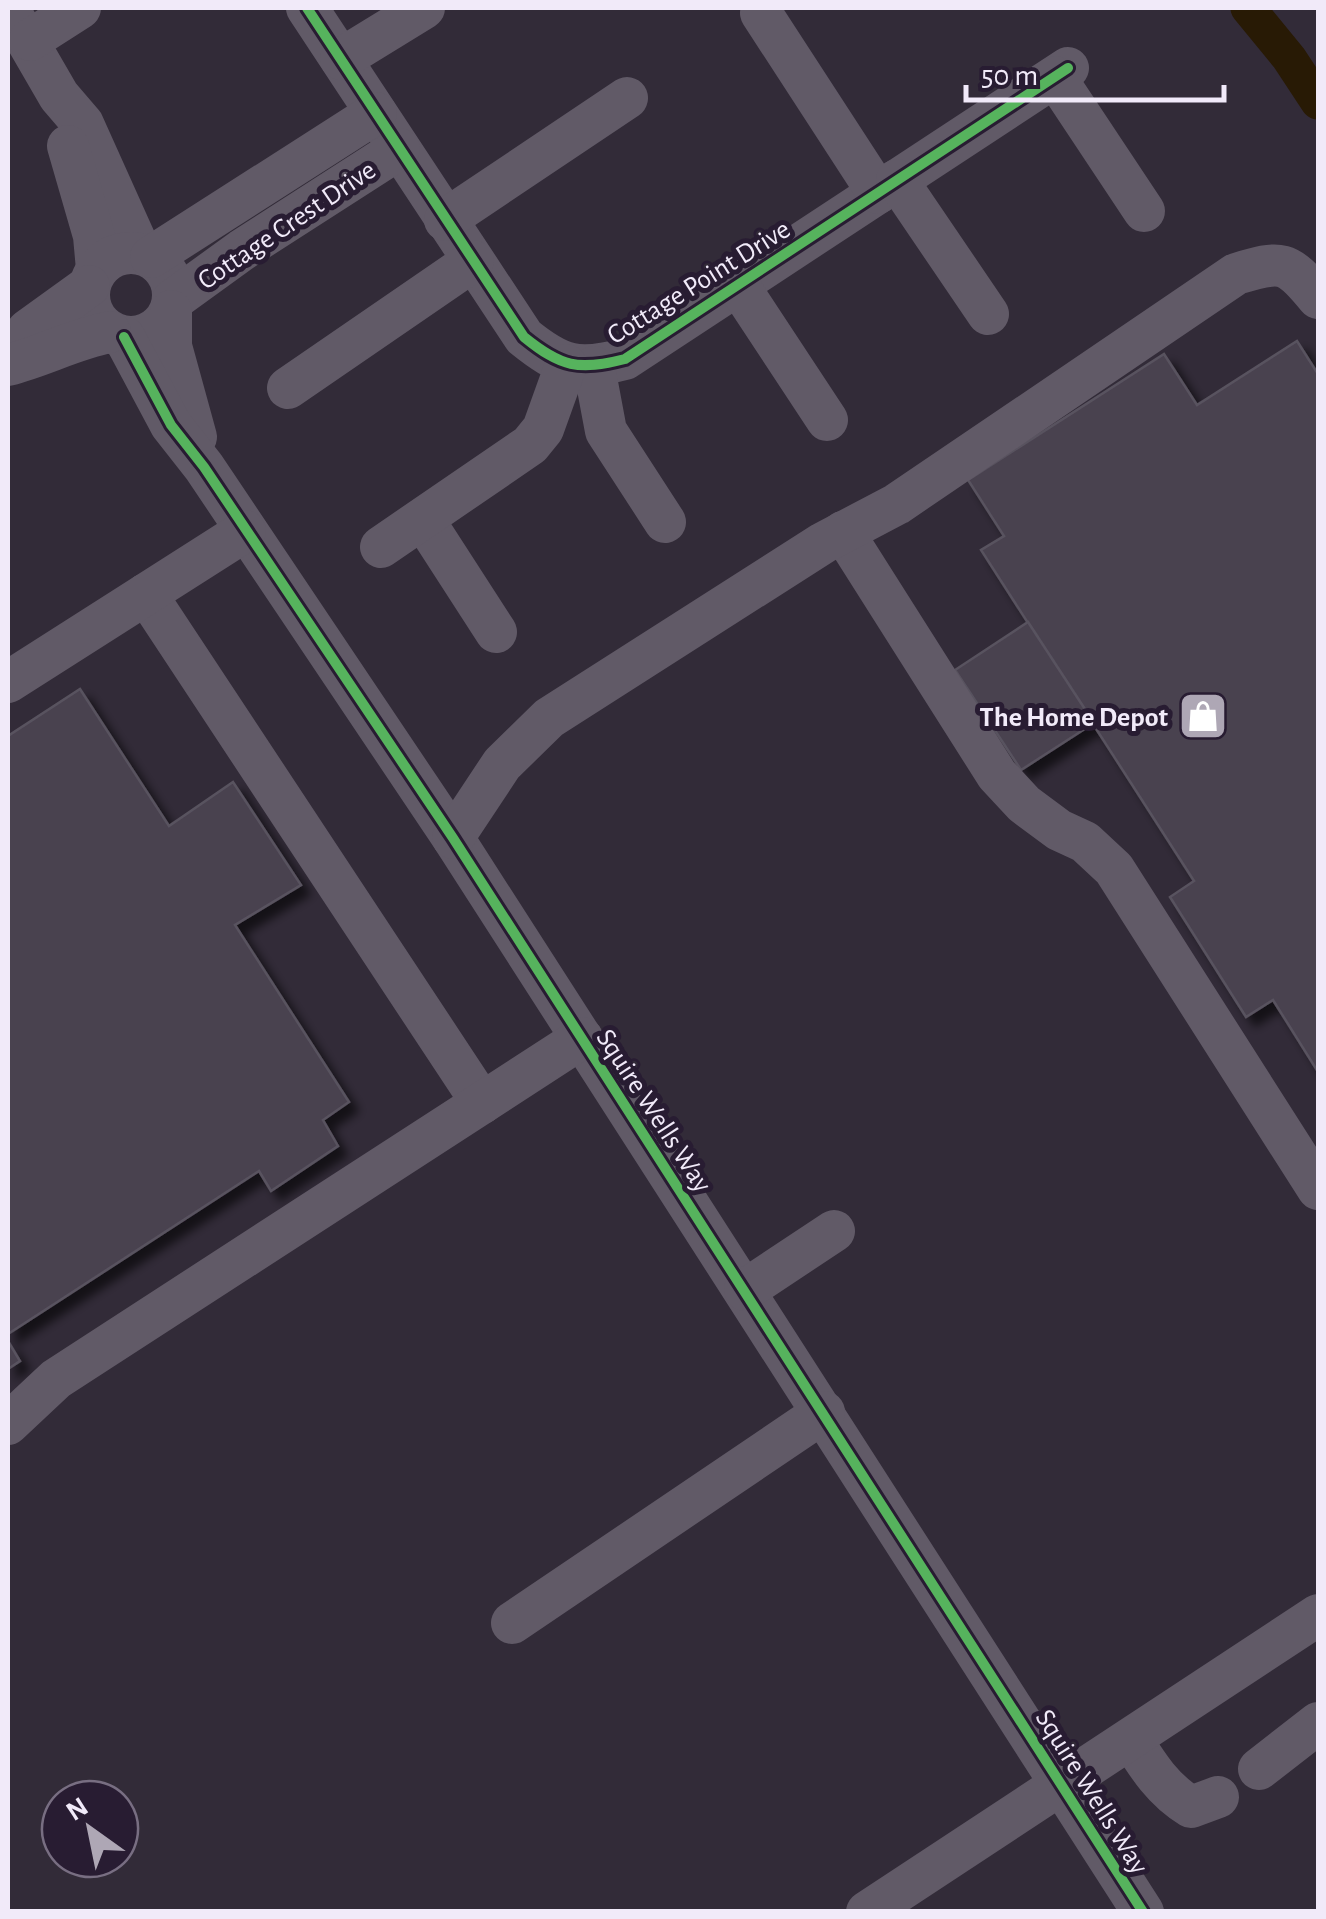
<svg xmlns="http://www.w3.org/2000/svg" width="1326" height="1919" font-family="'Alegreya Sans',sans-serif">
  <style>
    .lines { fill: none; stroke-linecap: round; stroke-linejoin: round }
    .canal { stroke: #281a05; stroke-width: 35 }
    .building { fill: #4a4250; stroke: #59535f; stroke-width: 2.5; filter: url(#shadow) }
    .minor { stroke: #615a67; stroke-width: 42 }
    .cycleway-casing { stroke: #281c32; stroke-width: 16 }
    .cycleway { stroke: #56b35d; stroke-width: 10 }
    .labels { text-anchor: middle; stroke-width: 10; stroke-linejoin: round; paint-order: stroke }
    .street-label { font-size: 28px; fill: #f1eaf9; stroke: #281c32 }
    .poi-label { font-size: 28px; font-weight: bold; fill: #f1eaf9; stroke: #281c32; text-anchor: end }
  </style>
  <defs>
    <filter id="shadow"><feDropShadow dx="9" dy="9" stdDeviation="5" flood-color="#0009"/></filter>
  </defs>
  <rect width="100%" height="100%" fill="#322b38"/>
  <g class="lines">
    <path class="canal" d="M1248,8L1289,58L1318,102"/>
  </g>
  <g class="building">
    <path d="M1297,341L1318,374V1072L1273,1000L1246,1017L1170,897L1194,881L981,550L1004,536L968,480L1164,354L1197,405Z"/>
    <path d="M1028,622L1094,723L1021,770L955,670Z"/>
    <path d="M80,689L169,826L233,782L301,885L235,925L349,1102L323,1120L338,1146L271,1191L259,1171L8,1334V736Z"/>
    <path d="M8,1341L20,1361L8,1369Z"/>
  </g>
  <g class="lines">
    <g class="minor">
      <path d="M8,8L59,96L83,124L141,253"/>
      <path d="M307,8L524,337C561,367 578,371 625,359L1068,68"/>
      <path d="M761,13L878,193"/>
      <path d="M30,40L80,8"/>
      <path d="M341,59L424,8"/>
      <path d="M1055,77L1144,211"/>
      <path d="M68,146L94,236L97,269"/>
      <path d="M897,180L988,314"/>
      <path d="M445,220L627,98"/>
      <circle cx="131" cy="295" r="42"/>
      <path d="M151,257L376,113"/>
      <path d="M738,285L827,420"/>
      <path d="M173,300L242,250L399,149"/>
      <path d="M171,311V346L196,437"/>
      <path d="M124,337L171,425L204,467L453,838L1143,1912"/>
      <path d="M8,354L28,330L89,286"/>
      <path d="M8,365C43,356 74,339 110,332"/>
      <path d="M594,367L606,431L665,522"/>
      <path d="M288,388L473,261"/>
      <path d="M423,519L496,632"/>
      <path d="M843,532L997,775L1024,804L1059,830L1085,842L1114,869L1318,1189"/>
      <path d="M381,547L530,445L543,429L566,365"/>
      <path d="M146,594L482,1103"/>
      <path d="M8,682L245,531"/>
      <path d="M453,838L502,764L549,718L823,543L897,504L1236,274C1282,260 1287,260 1318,298"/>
      <path d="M745,1290L834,1231"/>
      <path d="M8,1424L56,1379L582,1038"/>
      <path d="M512,1623L824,1412"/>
      <path d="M1131,1739C1148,1766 1163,1790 1191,1807L1218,1797"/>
      <path d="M1259,1769L1318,1723"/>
      <path d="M867,1912L1318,1615"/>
    </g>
    <g class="cycleway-casing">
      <g id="cycleway">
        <path d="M307,8L524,337C561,367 578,371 625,359L1068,68"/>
        <path d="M124,337L171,425L204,467L453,838L1143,1912"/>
      </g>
    </g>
    <use href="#cycleway" class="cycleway"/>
  </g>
  <defs>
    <g id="shop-square" transform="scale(2.5)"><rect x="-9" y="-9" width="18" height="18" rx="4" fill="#aea7b5" stroke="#281c32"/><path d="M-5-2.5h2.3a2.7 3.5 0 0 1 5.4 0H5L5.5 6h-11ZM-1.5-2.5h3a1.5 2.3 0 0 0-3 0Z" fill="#fff"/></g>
  </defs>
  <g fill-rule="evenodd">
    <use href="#shop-square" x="1203" y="716"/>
  </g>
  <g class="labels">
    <g class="street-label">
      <text transform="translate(286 224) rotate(-34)" y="10">Cottage Crest Drive</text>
      <text transform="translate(698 281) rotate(-32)" y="10">Cottage Point Drive</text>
      <text transform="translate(655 1110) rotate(57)" y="10">Squire Wells Way</text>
      <text transform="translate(1093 1791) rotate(58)" y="10">Squire Wells Way</text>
    </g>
    <g class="poi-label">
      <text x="1168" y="726">The Home Depot</text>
    </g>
  </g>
  <rect width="1326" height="1919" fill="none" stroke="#f1eaf9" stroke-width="20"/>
  <g transform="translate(90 1829) rotate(327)"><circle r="48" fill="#281c32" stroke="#786e82" stroke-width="2.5"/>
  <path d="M0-8L18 38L0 25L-18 38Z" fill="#aea7b5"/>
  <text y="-15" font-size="28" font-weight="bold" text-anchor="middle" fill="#f1eaf9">N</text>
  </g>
  <path d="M966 85v15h258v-15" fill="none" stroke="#f1eaf9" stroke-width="5"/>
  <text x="981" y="85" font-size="30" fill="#f1eaf9" stroke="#281c32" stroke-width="8" paint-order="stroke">50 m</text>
</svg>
